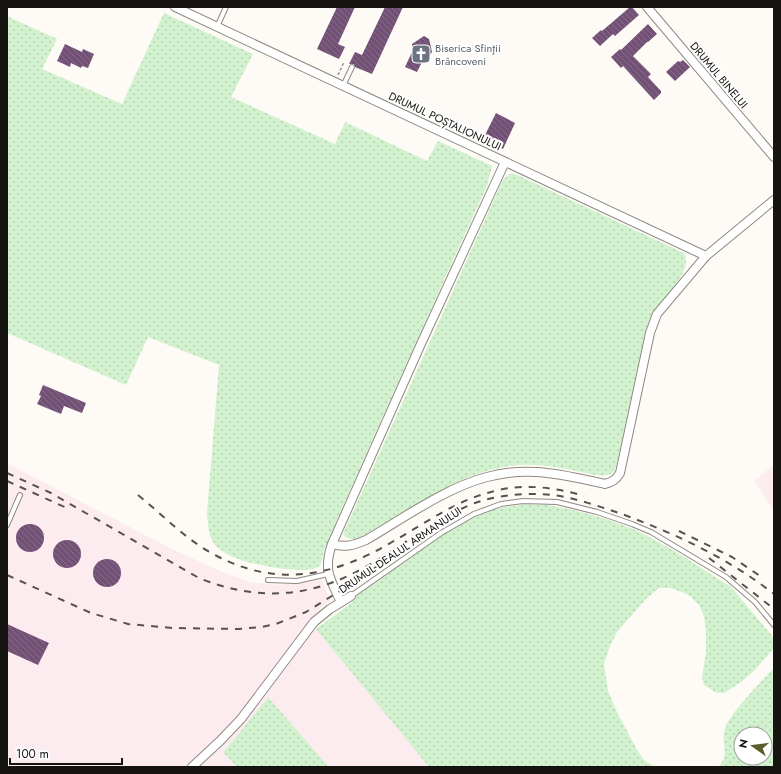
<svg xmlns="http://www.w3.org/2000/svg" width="781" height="774" font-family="Jost,sans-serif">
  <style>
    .industrial { fill: #fdecef }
    .green { fill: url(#green-dots); fill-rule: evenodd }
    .building { fill: url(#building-back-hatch) }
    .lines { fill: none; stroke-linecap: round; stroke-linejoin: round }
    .service-casing { stroke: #8f8981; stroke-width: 6 }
    .minor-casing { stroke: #8f8981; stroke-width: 10 }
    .path { stroke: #989591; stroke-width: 1.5; stroke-dasharray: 3 2; stroke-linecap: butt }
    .service { stroke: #fff; stroke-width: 4 }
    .minor { stroke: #fff; stroke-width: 8 }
    .rail { stroke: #55524f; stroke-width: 2; stroke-dasharray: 7 7; stroke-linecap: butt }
    .labels { text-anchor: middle; stroke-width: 4; stroke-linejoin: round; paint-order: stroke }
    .worship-label { font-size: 11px; fill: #5b616d; stroke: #fff; text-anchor: start }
    .street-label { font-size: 11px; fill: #161411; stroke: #fff }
  </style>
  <defs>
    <pattern id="green-dots" width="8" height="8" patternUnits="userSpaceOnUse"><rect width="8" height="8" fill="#d2f2cf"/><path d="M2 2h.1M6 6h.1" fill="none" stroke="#b4cfb1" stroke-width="1.8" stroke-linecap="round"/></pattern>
    <pattern id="building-back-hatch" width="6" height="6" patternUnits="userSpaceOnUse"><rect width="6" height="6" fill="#735176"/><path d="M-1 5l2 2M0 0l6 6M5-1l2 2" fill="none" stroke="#846b86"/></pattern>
  </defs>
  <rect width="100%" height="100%" fill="#fefaf5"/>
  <g class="industrial">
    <path d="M7,463L170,548L220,571L250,582L279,585L321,579L330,600L309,620L429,767H329L268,697L237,736L223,752L237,767H7Z"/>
    <path d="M774,465V511L754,481Z"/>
  </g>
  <g class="green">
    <path d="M164,13L253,54L231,97L335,144L345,122L427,161L438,141L492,166L487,186C441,286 396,386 352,486C342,508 333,529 324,550C322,555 323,564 318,567C305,575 255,565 241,560C213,549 209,543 207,513L219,365L148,337L126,385L7,333V16L57,39L42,69L122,104Z"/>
    <path d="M513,173L684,253C694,269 665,297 656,309C652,314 650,320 647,326L616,467C614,471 612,474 608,475C597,477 583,472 572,470C555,467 538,464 521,465C464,468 413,508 365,535C357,538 350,542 343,535L344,532L503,180L508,175Z"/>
    <path d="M527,504L548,505L570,509L606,519L636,530L673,550L731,587L774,638V648L755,670L741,682L724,693H717L704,685L702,678L706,652V630L704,617L699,605L690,596L682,592L671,588H659L647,598L617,632L610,646L604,664L608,691L617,712L636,748L644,760L655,767H429L316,629L354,601V596L454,527L480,513L499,508Z"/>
    <path d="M774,668V767H718C731,756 720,742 725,729C729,714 762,681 774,668ZM741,734H765V758H741Z"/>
    <path d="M268,697L329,767H237L223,752L237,736Z"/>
  </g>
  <g class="building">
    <path d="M337,7H355L338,44L345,47L339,59L317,49Z"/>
    <path d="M385,7H403L372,74L355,67L354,64H349L355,52L362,55Z"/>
    <path d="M630,7H632L639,15L615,36L613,34L600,46L592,38L601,30L602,31Z"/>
    <path d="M648,24L657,34L648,42H647L633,56L651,74L648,77L661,91V93L654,100L623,66L621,68L611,57L620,49L621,50Z"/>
    <path d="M424,36L429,39L432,52L430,55L425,56L417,72L405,67L413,50L412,44Z"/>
    <path d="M65,44L82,52L83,49L94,54L88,68L82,66L81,68L71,63L70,67L57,61Z"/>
    <path d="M683,60L690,67L675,81L666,72L678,61L680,62Z"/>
    <path d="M496,113L515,123L503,149L483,139Z"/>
    <path d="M43,385L86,403L82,413L64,406L61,414L37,404L41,396L39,395Z"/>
    <circle cx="30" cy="538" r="14"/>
    <circle cx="67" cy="554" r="14"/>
    <circle cx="107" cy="573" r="14"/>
    <path d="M7,624L49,643L38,665L7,651Z"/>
  </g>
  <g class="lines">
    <g class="service-casing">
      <g id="service">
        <path d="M217,27L226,7"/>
        <path d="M343,86L352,67"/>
        <path d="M7,525L20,495"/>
        <path d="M268,580L297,581L328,574"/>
        <path d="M351,596L441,533L474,514L501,504L523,501L557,502L597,512L632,524L651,532L726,577L755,602L774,625"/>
      </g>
    </g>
    <g class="minor-casing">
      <g id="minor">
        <path d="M175,7L706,256"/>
        <path d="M647,7L774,157"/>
        <path d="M332,544C345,548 354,545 366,540C402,519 447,487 487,477C502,473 520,471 536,472C559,473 582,479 605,484C612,482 616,480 620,473L650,333L657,314L706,256L774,200"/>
        <path d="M341,602C330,579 323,570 332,544L420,346L505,162"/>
        <path d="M192,767L220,741L241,719L314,622L330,609L351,596"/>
      </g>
    </g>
    <path class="path" d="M338,75L344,62"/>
    <use href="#service" class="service"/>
    <use href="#minor" class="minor"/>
    <g class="rail">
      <path d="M7,473L51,493L199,578C251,599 300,599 350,575C373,564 394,549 415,536C436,523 458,508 481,501C504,494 529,493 553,495C575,498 598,506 619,513C674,533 728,558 774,594"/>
      <path d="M7,481L69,509"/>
      <path d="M138,495C164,516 187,541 217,556C278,588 335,576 392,542C424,524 455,501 491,492C522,483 554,487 584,496"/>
      <path d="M679,531L732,557L760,576"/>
      <path d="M709,558L774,609"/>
      <path d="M7,575L91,613L128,624L173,628L238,629L262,627L276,624L306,612L364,576L386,560"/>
    </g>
  </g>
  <defs>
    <g id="church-square" transform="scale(1)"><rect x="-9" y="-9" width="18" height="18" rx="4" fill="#6b7280" stroke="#fff"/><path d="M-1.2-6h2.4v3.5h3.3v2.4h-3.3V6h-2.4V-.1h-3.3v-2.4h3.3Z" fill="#fff"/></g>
  </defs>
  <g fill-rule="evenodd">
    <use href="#church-square" x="421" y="54"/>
  </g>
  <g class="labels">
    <g class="worship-label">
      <text x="435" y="52">Biserica Sfinţii<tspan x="435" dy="13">Brâncoveni</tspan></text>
    </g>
    <g class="street-label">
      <text transform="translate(719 75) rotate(50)" y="4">DRUMUL BINELUI</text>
      <text transform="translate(445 121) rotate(25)" y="4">DRUMUL POȘTALIONULUI</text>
      <text transform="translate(400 550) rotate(-34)" y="4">DRUMUL DEALUL ARMANULUI</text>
    </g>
  </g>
  <rect width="781" height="774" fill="none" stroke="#161411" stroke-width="16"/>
  <g transform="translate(753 746) rotate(284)"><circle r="19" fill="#ffffff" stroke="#a2a1a0"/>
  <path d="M0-3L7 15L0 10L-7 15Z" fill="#595d2b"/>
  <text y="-6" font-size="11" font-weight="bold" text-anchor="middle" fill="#161411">N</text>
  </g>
  <path d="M10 758v6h112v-6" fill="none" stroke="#161411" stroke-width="2"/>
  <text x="16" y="758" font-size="12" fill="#161411" stroke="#ffffff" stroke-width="3" paint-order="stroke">100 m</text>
</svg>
